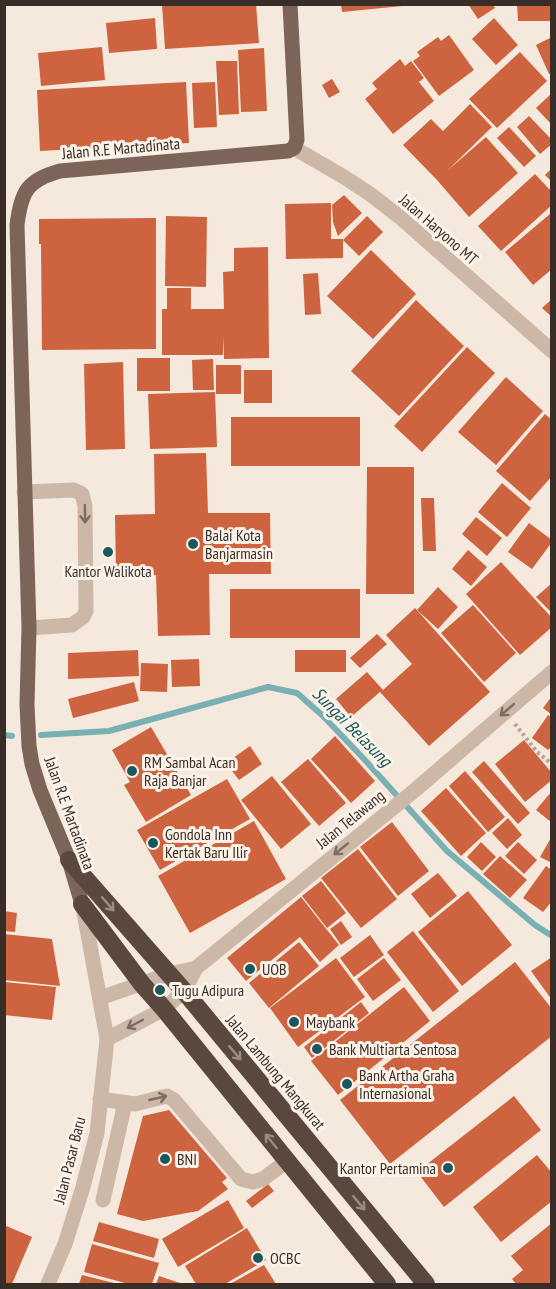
<svg xmlns="http://www.w3.org/2000/svg" width="556" height="1289" font-family="'PT Sans Narrow',sans-serif">
  <style>
    .lines { fill: none; stroke-linecap: round; stroke-linejoin: round }
    .stream { stroke: #79b0b3; stroke-width: 6 }
    .building { fill: #ce633f }
    .path { stroke: #b9a291; stroke-width: 4; stroke-dasharray: 3 3; stroke-linecap: butt }
    .minor { stroke: #cdb8a7; stroke-width: 15 }
    .major { stroke: #7c6458; stroke-width: 15 }
    .highway { stroke: #5a473e; stroke-width: 18 }
    .oneway { stroke: #7c6c61 }
    .oneway2 { stroke: #9a8c82 }
    .poi-dot { fill: #1a585d; stroke: #fbf3e9; stroke-width: 2 }
    .labels { text-anchor: middle; stroke-width: 6; stroke-linejoin: round; paint-order: stroke }
    .street-label { font-size: 16px; fill: #392d28; stroke: #fbf3e9 }
    .poi-label { font-size: 16px; fill: #392d28; stroke: #fbf3e9; text-anchor: start }
    .water-label { font-size: 18px; font-style: italic; fill: #1a585d; stroke: #fbf3e9 }
  </style>
  <rect width="100%" height="100%" fill="#f4e9dc"/>
  <g class="lines">
    <g class="stream">
      <path d="M4,735L12,736"/>
      <path d="M41,735L109,731L268,687L297,693L322,715L364,759L447,851L535,925L552,936"/>
    </g>
  </g>
  <g class="building">
    <path d="M162,4H256L259,43L165,49Z"/>
    <path d="M341,4H402V6L342,12Z"/>
    <path d="M468,4H493L495,8L478,19Z"/>
    <path d="M517,4H550V21H518Z"/>
    <path d="M155,18L157,49L109,53L106,23Z"/>
    <path d="M494,18L518,45L496,65L472,39Z"/>
    <path d="M449,35L474,70L439,96L413,61L420,56L417,52L438,37L441,41Z"/>
    <path d="M552,37V73L549,74L536,45Z"/>
    <path d="M102,47L105,80L41,86L38,53Z"/>
    <path d="M264,48L267,111L241,112L238,50Z"/>
    <path d="M520,52L547,81L497,128L469,99Z"/>
    <path d="M400,59L405,66L411,61L424,78L419,82L434,101L393,134L365,99L377,89L372,83Z"/>
    <path d="M216,61H237L239,114L219,115Z"/>
    <path d="M332,79L340,92L329,98L322,85Z"/>
    <path d="M186,82L189,143L40,151L37,90Z"/>
    <path d="M215,82L217,127L194,128L192,83Z"/>
    <path d="M552,93V125L536,108Z"/>
    <path d="M470,104L492,127L447,171L486,137L518,173L469,217L437,180L403,145L431,119L443,131Z"/>
    <path d="M529,116L552,140V144L540,154L517,127Z"/>
    <path d="M509,127L536,156L524,167L497,138Z"/>
    <path d="M552,168V182L545,175Z"/>
    <path d="M535,174L552,192V205L501,251L478,226Z"/>
    <path d="M344,195L362,213L338,236L333,222L332,205Z"/>
    <path d="M331,203V239H343V258L286,259L285,204Z"/>
    <path d="M550,214L552,215V269L533,285L505,252Z"/>
    <path d="M166,216L207,217L206,287L165,286Z"/>
    <path d="M367,216L383,232L359,256L343,240Z"/>
    <path d="M156,218V349L42,350L41,244H39V219Z"/>
    <path d="M268,247L269,358L224,359V337L223,355H162V309H167V288H191V309H224L223,272L234,271V248Z"/>
    <path d="M371,250L416,294L373,339L327,296Z"/>
    <path d="M318,273L321,314L305,315L303,274Z"/>
    <path d="M552,299V317L542,308Z"/>
    <path d="M416,300L464,346L399,416L351,371Z"/>
    <path d="M467,347L495,373L422,452L394,426Z"/>
    <rect x="137" y="358" width="33" height="33"/>
    <path d="M213,359L214,390H193L192,360Z"/>
    <path d="M123,362L125,449L86,450L84,364Z"/>
    <rect x="216" y="365" width="25" height="29"/>
    <rect x="244" y="370" width="28" height="33"/>
    <path d="M506,377L543,411L496,465L458,432Z"/>
    <path d="M215,392L217,447L150,449L148,394Z"/>
    <path d="M545,414L552,420V476L530,501L496,471Z"/>
    <rect x="231" y="417" width="129" height="49"/>
    <path d="M206,453L208,513H270L271,574H209L210,635L158,636L156,575L116,576L115,515L155,514L154,454Z"/>
    <path d="M367,467H414V594H366Z"/>
    <path d="M502,483L531,508L507,537L478,512Z"/>
    <path d="M421,498H434L436,551H423Z"/>
    <path d="M476,517L502,538L487,556L462,534Z"/>
    <path d="M529,523L552,540V542L532,569L508,552Z"/>
    <path d="M468,550L487,567L471,586L452,569Z"/>
    <path d="M501,562L552,618V627L520,655L466,594Z"/>
    <path d="M552,583V613L536,597Z"/>
    <path d="M438,587L458,607L438,629L417,610Z"/>
    <rect x="230" y="589" width="130" height="49"/>
    <path d="M473,605L516,653L484,682L441,633Z"/>
    <path d="M415,608L490,692L429,746L380,692L351,717L336,699L367,672L383,690L412,664L386,635Z"/>
    <path d="M377,634L387,644L360,668L350,658Z"/>
    <path d="M138,650L139,676L68,679V653Z"/>
    <rect x="295" y="650" width="51" height="22"/>
    <path d="M199,659L200,686L172,687L171,660Z"/>
    <path d="M141,663L168,664L167,692L140,691Z"/>
    <path d="M134,682L139,701L73,718L68,699Z"/>
    <path d="M552,696V715L543,708Z"/>
    <path d="M548,715L552,718V746L548,750L532,738Z"/>
    <path d="M151,727L191,795L146,822L124,785L130,782L112,750Z"/>
    <path d="M335,736L375,781L351,803L311,759Z"/>
    <path d="M524,740L552,773V780L525,802L495,764Z"/>
    <path d="M250,746L262,764L239,780L226,763Z"/>
    <path d="M308,759L346,803L319,826L281,782Z"/>
    <path d="M484,761L530,813L518,824L472,772Z"/>
    <path d="M465,771L505,817L488,832L449,786Z"/>
    <path d="M272,776L311,824L281,849L241,800Z"/>
    <path d="M227,779L250,819L160,870L137,830Z"/>
    <path d="M446,788L486,833L461,856L421,811Z"/>
    <path d="M552,791V820L551,822L536,810Z"/>
    <path d="M508,818L522,835L507,849L492,833Z"/>
    <path d="M254,821L286,879L190,933L158,876Z"/>
    <path d="M392,822L429,871L398,896L360,847Z"/>
    <path d="M552,836V863L540,857Z"/>
    <path d="M481,842L496,857L482,871L467,857Z"/>
    <path d="M518,842L537,860L524,874L505,856Z"/>
    <path d="M358,849L397,899L361,928L321,878Z"/>
    <path d="M500,856L527,880L510,898L483,874Z"/>
    <path d="M546,866L552,870V901L543,912L523,898Z"/>
    <path d="M438,873L457,896L430,918L411,894Z"/>
    <path d="M321,881L346,913L327,928L302,896Z"/>
    <path d="M468,891L512,945L462,986L418,932Z"/>
    <path d="M301,897L339,945L320,962L300,937L246,981L227,958Z"/>
    <path d="M4,911L17,913L15,932L4,931Z"/>
    <path d="M341,921L352,937L341,945L330,929Z"/>
    <path d="M413,931L459,991L433,1012L387,952Z"/>
    <path d="M4,934L52,939L60,986L4,980Z"/>
    <path d="M370,935L384,955L354,977L340,958Z"/>
    <path d="M299,942L319,966L269,1008L249,983Z"/>
    <path d="M552,957V1000L531,971Z"/>
    <path d="M336,958L365,997L298,1047L270,1008Z"/>
    <path d="M384,958L401,980L373,1001L357,979Z"/>
    <path d="M515,962L552,1009V1036L390,1164L340,1100Z"/>
    <path d="M4,982L56,987L52,1020L4,1015Z"/>
    <path d="M404,987L430,1021L338,1095L311,1061Z"/>
    <path d="M361,1002L369,1013L312,1058L304,1047Z"/>
    <path d="M514,1096L541,1130L444,1207L417,1172Z"/>
    <path d="M169,1110L227,1178L222,1182L228,1189L198,1211L143,1221L117,1214L143,1116Z"/>
    <path d="M537,1155L552,1173V1201L501,1242L473,1207Z"/>
    <path d="M268,1184L274,1191L252,1208L246,1201Z"/>
    <path d="M228,1200L244,1228L178,1267L162,1239Z"/>
    <path d="M99,1222L159,1239L154,1258L93,1241Z"/>
    <path d="M552,1223V1284H516L512,1279L523,1270L511,1256Z"/>
    <path d="M4,1225L32,1237L12,1284H4Z"/>
    <path d="M247,1228L266,1260L225,1284H196L185,1266Z"/>
    <path d="M92,1244L159,1263L152,1284H129L84,1272Z"/>
    <path d="M264,1265L276,1284H230Z"/>
    <path d="M82,1275L118,1284H79Z"/>
    <path d="M159,1276L183,1284H156Z"/>
  </g>
  <g class="lines">
    <path class="path" d="M515,724L537,752L552,764"/>
    <g class="minor">
      <path d="M294,148L344,177L370,194L401,218L552,351"/>
      <path d="M24,492L74,490L82,494L85,506L86,611L83,617L72,625L29,628"/>
      <path d="M100,998L169,974L196,968"/>
      <path d="M107,1039L164,1009L184,991L196,968L414,791L552,672"/>
      <path d="M100,1099L135,1104L167,1096L174,1100L241,1179L253,1182L263,1179L287,1161"/>
      <path d="M103,1200L125,1103"/>
      <path d="M48,1284L65,1244L83,1187L97,1133L107,1039L83,907"/>
    </g>
    <path class="major" d="M82,904L69,860L40,790L32,764L29,746L27,705L29,628L17,225C21,192 27,180 60,171L288,151L294,148L297,140L290,4"/>
    <g class="highway">
      <path d="M69,860L184,991L426,1284"/>
      <path d="M82,904L142,984L164,1009L387,1284"/>
    </g>
  </g>
  <defs><path id="oneway-shaft" d="M-6 0H5M1.5-3L5.5 0L1.5 3" fill="none" stroke-width="1.6" stroke-linecap="round" stroke-linejoin="round" transform="scale(1.5)"/></defs>
  <g class="oneway">
    <use href="#oneway-shaft" transform="translate(85 514) rotate(89)"/>
    <use href="#oneway-shaft" transform="translate(507 710) rotate(139)"/>
    <use href="#oneway-shaft" transform="translate(341 849) rotate(141)"/>
    <use href="#oneway-shaft" transform="translate(135 1024) rotate(152)"/>
    <use href="#oneway-shaft" transform="translate(158 1098) rotate(-13)"/>
  </g>
  <g class="oneway2">
    <use href="#oneway-shaft" transform="translate(108 904) rotate(49)"/>
    <use href="#oneway-shaft" transform="translate(235 1053) rotate(50)"/>
    <use href="#oneway-shaft" transform="translate(271 1141) rotate(-129)"/>
    <use href="#oneway-shaft" transform="translate(359 1203) rotate(50)"/>
  </g>
  <g class="poi-dot">
    <circle cx="193" cy="544" r="6"/>
    <circle cx="108" cy="552" r="6"/>
    <circle cx="132" cy="771" r="6"/>
    <circle cx="153" cy="843" r="6"/>
    <circle cx="250" cy="969" r="6"/>
    <circle cx="160" cy="990" r="6"/>
    <circle cx="294" cy="1022" r="6"/>
    <circle cx="317" cy="1049" r="6"/>
    <circle cx="347" cy="1084" r="6"/>
    <circle cx="165" cy="1159" r="6"/>
    <circle cx="448" cy="1168" r="6"/>
    <circle cx="258" cy="1258" r="6"/>
  </g>
  <g class="labels">
    <g class="street-label">
      <text transform="translate(121 148) rotate(-5)" y="6">Jalan R.E Martadinata</text>
      <text transform="translate(439 229) rotate(41)" y="6">Jalan Haryono MT</text>
      <text transform="translate(70 813) rotate(70)" y="6">Jalan R.E Martadinata</text>
      <text transform="translate(350 819) rotate(-39)" y="6">Jalan Telawang</text>
      <text transform="translate(276 1072) rotate(50)" y="6">Jalan Lambung Mangkurat</text>
      <text transform="translate(69 1160) rotate(-76)" y="6">Jalan Pasar Baru</text>
    </g>
    <g class="poi-label">
      <text x="205" y="541">Balai Kota<tspan x="205" dy="18">Banjarmasin</tspan></text>
      <text x="108" y="577" text-anchor="middle">Kantor Walikota</text>
      <text x="144" y="768">RM Sambal Acan<tspan x="144" dy="18">Raja Banjar</tspan></text>
      <text x="165" y="840">Gondola Inn<tspan x="165" dy="18">Kertak Baru Ilir</tspan></text>
      <text x="262" y="975">UOB</text>
      <text x="172" y="996">Tugu Adipura</text>
      <text x="306" y="1028">Maybank</text>
      <text x="329" y="1055">Bank Multiarta Sentosa</text>
      <text x="359" y="1081">Bank Artha Graha<tspan x="359" dy="18">Internasional</tspan></text>
      <text x="177" y="1165">BNI</text>
      <text x="436" y="1174" text-anchor="end">Kantor Pertamina</text>
      <text x="270" y="1264">OCBC</text>
    </g>
    <g class="water-label">
      <text transform="translate(352 727) rotate(45)" y="6">Sungai Belasung</text>
    </g>
  </g>
  <rect width="556" height="1289" fill="none" stroke="#392d28" stroke-width="12"/>
</svg>
